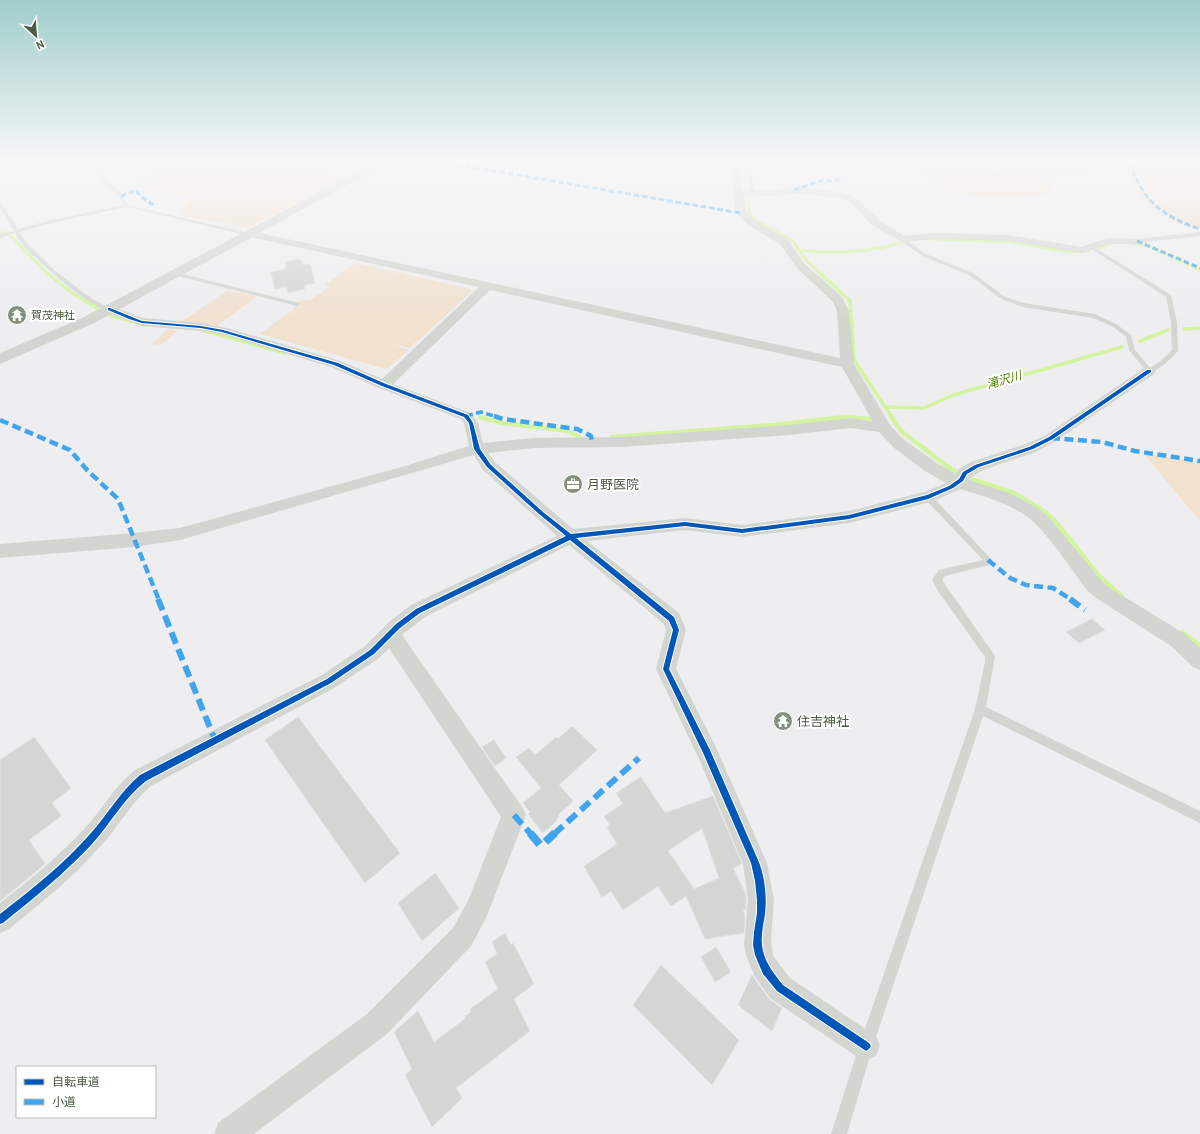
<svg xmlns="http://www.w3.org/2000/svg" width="1200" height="1134" font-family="'PT Sans','Noto Sans JP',sans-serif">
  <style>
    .green { fill: #f1e1cf }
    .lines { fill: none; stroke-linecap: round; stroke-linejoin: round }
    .stream-far3 { stroke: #d4f39f; stroke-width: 3 }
    .stream-far2 { stroke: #d4f39f; stroke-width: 3.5 }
    .stream-far1 { stroke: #d4f39f; stroke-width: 4.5 }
    .stream { stroke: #d4f39f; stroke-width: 6 }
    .building { fill: #d4d6d4; stroke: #dfe0e0; fill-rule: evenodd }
    .path { stroke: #c7c5b9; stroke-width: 1.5; stroke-dasharray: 1.5 1; stroke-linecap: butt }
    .lane { fill: #d3d6d0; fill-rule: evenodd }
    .street { fill: #d3d6d0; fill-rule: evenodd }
    .secondary { fill: #d1d5cf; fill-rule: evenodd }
    .quiet-far4 { stroke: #40a5ec; stroke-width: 3; stroke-dasharray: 5.5 3; stroke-linecap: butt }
    .quiet-far3 { stroke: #40a5ec; stroke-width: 3.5; stroke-dasharray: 7 3.5; stroke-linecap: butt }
    .quiet-far2 { stroke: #40a5ec; stroke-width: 4.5; stroke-dasharray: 9 4.5; stroke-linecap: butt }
    .quiet-far1 { stroke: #40a5ec; stroke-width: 6; stroke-dasharray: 12 6; stroke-linecap: butt }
    .quiet { stroke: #40a5ec; stroke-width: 8; stroke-dasharray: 15 8; stroke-linecap: butt }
    .cycleway-casing { stroke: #fff; stroke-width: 2 }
    .cycleway { fill: #0057b8; fill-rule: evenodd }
    .labels { text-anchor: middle; stroke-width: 4; stroke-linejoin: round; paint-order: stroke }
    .far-poi-label { font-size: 11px; fill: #4c5c43; stroke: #fff; text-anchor: start }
    .far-water-label { font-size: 12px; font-style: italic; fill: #548205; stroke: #fff }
    .poi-label { font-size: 13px; fill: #4c5c43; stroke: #fff; text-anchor: start }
  </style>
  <rect width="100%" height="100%" fill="#eeedef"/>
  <g class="green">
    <path d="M159,162H337L329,173L344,178L251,226L245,227L179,216L184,212L180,211L192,197L143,187Z"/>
    <path d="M887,162H1113V163L1087,175L1049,176L1051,194L1010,197L964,195L915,169Z"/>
    <path d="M1129,162H1200V231C1166,221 1132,203 1126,164Z"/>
    <path d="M356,263L474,290L409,348L389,343L409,350L387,369L260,334L295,308L294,307L300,301L312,299L329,287L325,285Z"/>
    <path d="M228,290L257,297L216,326L181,322Z"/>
    <path d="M168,329L178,330L161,345L151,344Z"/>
    <path d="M1144,454L1200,462V521Z"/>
  </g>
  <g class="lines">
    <g class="stream-far3">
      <path d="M744,162L745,190L750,214L757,221L792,240L807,261L821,274"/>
      <path d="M0,234L7,232L48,274"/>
      <path d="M930,239L1011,242L1068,252L1090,251"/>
      <path d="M1132,243L1150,247L1200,270"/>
      <path d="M1100,248L1112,243"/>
      <path d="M799,250C834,255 867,252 901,243"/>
    </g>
    <g class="stream-far2">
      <path d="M47,273L72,293L97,308"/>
      <path d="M820,273L850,301L854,360L892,417"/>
      <path d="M110,315L144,325"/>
      <path d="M1184,329L1200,328"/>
      <path d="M202,330L285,353"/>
      <path d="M1140,341L1168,330"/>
      <path d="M886,407L924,408L953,395L1122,347"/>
    </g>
    <g class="stream-far1">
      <path d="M891,416L901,431L951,469L974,480L1014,493L1045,512L1055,521L1100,577L1122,596"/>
      <path d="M480,417L501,423L569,431L579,437"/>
      <path d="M612,437L774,425L845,417L872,419"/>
    </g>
    <path class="stream" d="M1182,633L1200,646"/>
  </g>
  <g class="building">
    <path d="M301,259L303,265L310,264L315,283L304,285L305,289L288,293L286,287L275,289L271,272L286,269L285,262Z"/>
    <path d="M1092,619L1105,630L1079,643L1066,632Z"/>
    <path d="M298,717L400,853L365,883L265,740Z"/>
    <path d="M572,726L597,750L559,785L573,801L558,815L559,816L555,822L543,833L528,814L530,812L523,803L541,788L516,757L529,748L535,755L556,737L558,739Z"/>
    <path d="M34,737L71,788L52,803L61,816L29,840L45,864L0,901V760Z"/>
    <path d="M494,740L506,758L495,766L482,747Z"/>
    <path d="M641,777L665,813L713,796L742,864L733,868L746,895V909L743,910L745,917L744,933L705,939L686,896L671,906L658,886L623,910L611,891L602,897L584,866L617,844L607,827L610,825L604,816L623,804L616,793ZM702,828L719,878L694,889L668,851Z"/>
    <path d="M435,873L459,908L422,941L398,903Z"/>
    <path d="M505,933L511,945L513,943L534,984L514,999L530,1031L456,1088L462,1098L432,1127L405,1075L412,1069L394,1032L418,1011L434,1042L466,1018L465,1016L471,1012L470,1009L498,989L485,962L497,954L492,942Z"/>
    <path d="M716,947L731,972L715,982L701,957Z"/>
    <path d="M661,965L739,1040L712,1085L633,1005Z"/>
    <path d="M752,975L769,999L782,1008L772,1031L738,1005Z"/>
  </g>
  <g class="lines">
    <g class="path">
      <path d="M233,162L235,167H256"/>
      <path d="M964,162L975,173L1011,176L1006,170L1005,164L1008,162"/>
      <path d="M136,190L160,162"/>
    </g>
    <g class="lane">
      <path d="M7,162H11L0,176V172Z"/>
      <path d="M109,162H113L103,175V178L123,195L128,205L253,234L250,236L126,207L48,224L20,232L25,241L54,270L92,299L112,309C99,318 32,256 22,244C19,241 17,237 15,233L0,238V234L14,231L0,208V203L2,204L18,229L47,221L123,205L119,197L99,178V175Z"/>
      <path d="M747,162H751L754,194L752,195L750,194Z"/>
      <path d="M1200,232V236L1137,243L1134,241L1137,239Z"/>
      <path d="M900,238H904L926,254L973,273L1005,297L1024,303L1095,314L1116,324L1131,335L1135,350L1150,368L1161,361L1172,350L1171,322L1166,297L1088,247L1093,246L1171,295L1177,322L1178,351C1172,358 1156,374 1147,372L1129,350L1126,337L1112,326L1093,318L1023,307L1001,299L969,275L922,256L900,240Z"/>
      <path d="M175,272L299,303L300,304L297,306L173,275L172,274Z"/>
      <path d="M928,494L931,495L992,560L989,565L945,576L942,580L995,656L986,707L1200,811V823L983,716L873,1046L847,1134H831L859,1046L975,709L985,662V657L938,591L932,580L939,570L983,560L925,499L924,497Z"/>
    </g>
    <path class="street" d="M733,162H741V173L743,191L775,190L794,187L845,193L857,199L880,221L904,236L937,233L1008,235L1081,247L1108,238L1141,239L1142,241L1141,243L1137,244H1109L1082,253L1008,241L937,239L902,242L872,225L851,203L840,198L794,193L775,196L744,197L746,212L756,221L788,240L805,264L842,297L849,311L854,364L890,425L903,439L937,463L956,474L959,469L971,462L1026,444L1046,435L1144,368H1154L1156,371L1154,374L1056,441L1036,452L983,470L971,477L969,480L1012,494L1041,510L1052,521L1101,580L1110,588L1185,634L1200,648V670L1193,667L1171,646L1096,598L1087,590C1071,569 1050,536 1030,519C1010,503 983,496 960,489L934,501L849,523L742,537L685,530L587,541L679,613L686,630L676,669L715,745L767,863L774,900L771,941L773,956L790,978L876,1036L880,1046L876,1056L866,1060L856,1056L770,998L754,975L746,955L744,945L748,900L743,864L699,759L656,669L666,630L664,624L569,545L425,617L402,635L522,807L526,815L486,918L471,946L387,1034L254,1134H214L218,1123L367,1014L453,928L468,901L501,817L389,648L379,658L336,687L151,786C130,804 117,829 98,849C71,879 40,904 9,929L0,933V903C30,880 59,856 85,828C102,809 115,786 135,770L322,675L365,646L391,620L411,605L557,536L483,470L474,455L180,540L134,547L0,558V544L134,533L180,528L405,466L469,446L464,423L461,419L379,388L331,367L221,334L201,331L142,326L105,312L103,309L109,305L143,318L201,323L227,328L341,361L382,379L479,287L246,236L245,234L246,232L250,231L840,358L837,311L833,302L797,268L780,244L748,225L736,213L731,173ZM490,290L842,367L873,422L851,418L789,425L621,437L534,438L483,443L478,423L471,413L393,384ZM851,428L879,432L893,447L925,471L946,483L924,492L849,511L742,525L685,518L573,529L495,462L488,453L534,448L621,447L789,435Z"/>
    <path class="secondary" d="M376,162H390L94,323L0,364V353L84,317Z"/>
    <g class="quiet-far4">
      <path d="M441,162L741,213"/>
      <path d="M1133,162C1132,169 1134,174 1137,180C1149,207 1173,220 1200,229"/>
      <path d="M1165,162H1190"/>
      <path d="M794,190L820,181L841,180"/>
      <path d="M121,196L136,190L140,196L155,206"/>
      <path d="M1137,241L1200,268"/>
    </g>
    <path class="quiet-far3" d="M466,416L481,412L497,417"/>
    <g class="quiet-far2">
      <path d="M494,416L503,419L577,429L591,436L592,443"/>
      <path d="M0,420L70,450L87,470L118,499L159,600"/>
      <path d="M1051,438L1102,442L1135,451L1200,461"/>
      <path d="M988,560L1010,578L1026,585L1053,588L1072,600"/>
    </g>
    <g class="quiet-far1">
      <path d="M158,599L215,740"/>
      <path d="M1070,599L1085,610"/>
      <path d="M514,815L531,834"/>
      <path d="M554,834L639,758"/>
    </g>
    <path class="quiet" d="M530,833L541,846L555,833"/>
    <g class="cycleway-casing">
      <path id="cycleway" d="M108,308H110L142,321L201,326L223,330L338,363L386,384L468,415L473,423L480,449L491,465L543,512L571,534L685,522L742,529L849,515L927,495L949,486L959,479L963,472L975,465L1029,447L1049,437L1147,370H1151V372L1053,439L1033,449L979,467L967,474L963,481L953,488L928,499L849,519L742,533L685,526L576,538L674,617L679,630L669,669L710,750L758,860C765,876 767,897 765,914C763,927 760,939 763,951C766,964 775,975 783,985L869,1043L871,1046L869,1049L866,1051L863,1049L777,991L763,974L755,955L753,945L754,932L757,913V900L755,881L751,863L704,755L663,669L673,630L669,621L570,540L420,613L400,628L374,654L331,683L146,781C124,798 111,823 92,844C65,873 34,898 3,923L0,924V914C32,889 64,864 91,833C108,814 120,792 140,775L327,679L370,650L396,624L416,609L566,536L539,514L487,467L474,449L469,423L464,417L382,386L334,365L222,332L201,328L142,323L129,319L108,310Z"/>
    </g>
    <use href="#cycleway" class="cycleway"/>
  </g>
  <linearGradient id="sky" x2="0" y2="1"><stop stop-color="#a0cdcb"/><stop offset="0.5" stop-color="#f7f7f8"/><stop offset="1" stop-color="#f7f7f8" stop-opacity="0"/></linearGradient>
  <rect width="1200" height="321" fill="url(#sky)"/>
  <defs>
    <g id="temple-disc" transform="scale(1)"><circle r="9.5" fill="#858f7f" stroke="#fff"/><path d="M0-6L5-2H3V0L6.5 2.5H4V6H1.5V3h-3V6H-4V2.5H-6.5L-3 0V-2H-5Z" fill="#fff"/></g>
    <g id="office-disc" transform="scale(1)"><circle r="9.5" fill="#858f7f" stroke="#fff"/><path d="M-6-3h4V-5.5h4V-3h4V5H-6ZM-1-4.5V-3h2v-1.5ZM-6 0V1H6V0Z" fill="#fff"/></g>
  </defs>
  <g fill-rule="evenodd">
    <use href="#temple-disc" x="17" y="315"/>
    <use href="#office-disc" x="573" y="484"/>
    <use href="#temple-disc" x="783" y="721"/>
  </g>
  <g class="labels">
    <g class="far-poi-label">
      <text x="31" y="319">賀茂神社</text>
    </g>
    <g class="far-water-label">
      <text transform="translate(1004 380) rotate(-16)" y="4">滝沢川</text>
    </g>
    <g class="poi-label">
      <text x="587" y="489">月野医院</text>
      <text x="797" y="726">住吉神社</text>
    </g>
  </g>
  <rect x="16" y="1066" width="140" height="52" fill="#ffffff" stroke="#b7beb4"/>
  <rect x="24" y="1079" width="20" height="6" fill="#0057b8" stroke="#b7beb4"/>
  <text x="52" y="1086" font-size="12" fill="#4c5c43">自転車道</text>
  <rect x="24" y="1099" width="20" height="6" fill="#40a5ec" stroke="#b7beb4"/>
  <text x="52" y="1106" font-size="12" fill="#4c5c43">小道</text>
  <g transform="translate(36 36) rotate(154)" stroke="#ffffff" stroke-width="3" paint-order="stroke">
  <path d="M0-3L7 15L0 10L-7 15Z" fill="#4c5c43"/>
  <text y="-6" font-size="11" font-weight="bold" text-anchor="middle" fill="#4c5c43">N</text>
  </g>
</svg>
